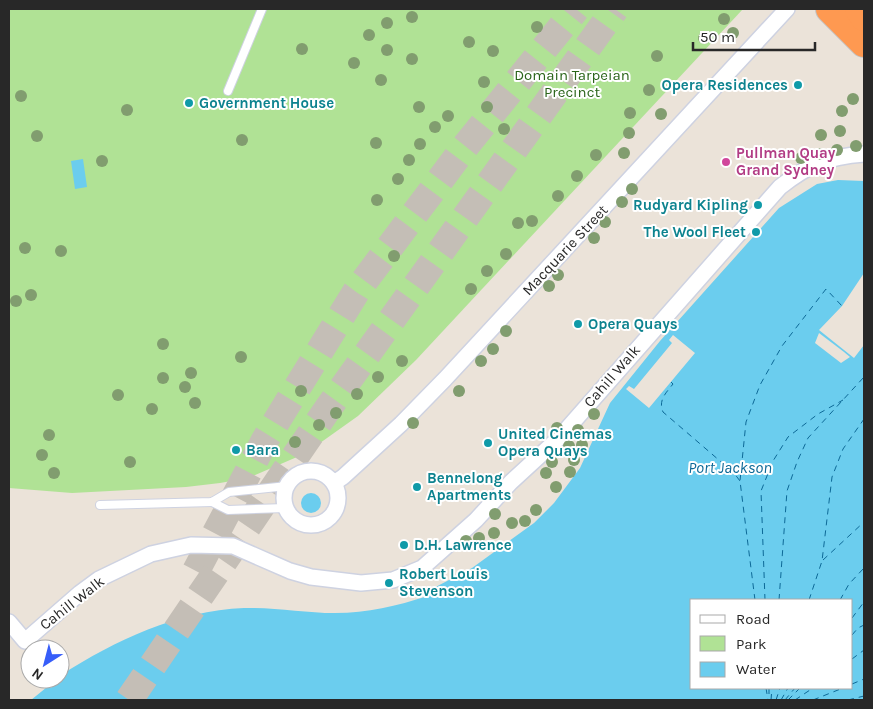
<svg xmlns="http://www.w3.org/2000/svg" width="873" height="709" font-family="Karla,sans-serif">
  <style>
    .green { fill: #b0e295 }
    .water { fill: #6bcdee; fill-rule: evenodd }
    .pier { fill: #ebe3d9 }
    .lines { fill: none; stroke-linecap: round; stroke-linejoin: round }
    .ferry { stroke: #0d6997; stroke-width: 1; stroke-dasharray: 6 5; stroke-linecap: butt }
    .highway-tunnel { stroke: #c4beb6; stroke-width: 28; stroke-dasharray: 28 14; stroke-linecap: butt }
    .lane-casing { stroke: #ced2e1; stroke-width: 10 }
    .street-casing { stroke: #ced2e1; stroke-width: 18 }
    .highway-casing { stroke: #c3c3c3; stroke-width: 30 }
    .lane { stroke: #fff; stroke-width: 8 }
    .street { stroke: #fff; stroke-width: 15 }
    .highway { stroke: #fe9951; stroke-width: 28 }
    .tree { fill: #819d6f }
    .culture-dot { fill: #0f9aa8; stroke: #fff; stroke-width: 2 }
    .hotel-dot { fill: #d1479c; stroke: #fff; stroke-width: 2 }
    .labels { text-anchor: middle; stroke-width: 4; stroke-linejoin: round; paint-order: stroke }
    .park-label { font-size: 15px; fill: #2a6419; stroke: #fff }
    .culture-label { font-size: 15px; font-weight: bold; fill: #0d838f; stroke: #fff; text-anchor: start }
    .hotel-label { font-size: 15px; font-weight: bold; fill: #b23c85; stroke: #fff; text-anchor: start }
    .street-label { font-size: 15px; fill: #282828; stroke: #fff }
    .water-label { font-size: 16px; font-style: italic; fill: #0d6997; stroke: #fff }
  </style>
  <rect width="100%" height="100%" fill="#ebe3d9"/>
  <path class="green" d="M9,9H743L416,360L358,416L320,443L297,457L248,478L220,483L186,487L72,493L9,488Z"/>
  <g class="water">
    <path d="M83,159L87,187L75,189L71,161Z"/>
    <path d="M838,180L864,181V700H31L57,679H60L61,675C116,640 177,611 244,608C275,607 305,613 335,613C368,613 396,606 428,596L426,592L472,568L534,523L554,503L580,468L610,403L660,341L779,208L817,184ZM692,600H852V688H692Z"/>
    <circle cx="311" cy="503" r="10"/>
  </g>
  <g class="pier">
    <path d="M864,273V345L854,358L819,330L842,306Z"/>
    <path d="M819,333L844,352L850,357L841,363L815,343Z"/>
    <path d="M673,335L695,353L649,408L626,389L629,386L634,389L672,343L669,340Z"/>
  </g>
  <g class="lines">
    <g class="ferry">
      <path d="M671,382L673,384C666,393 658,400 663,412L734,473L740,481"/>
      <path d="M823,560L864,522"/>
      <path d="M755,600L740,481L746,422L760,385L782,346L826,289L842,306"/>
      <path d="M765,600L761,491L773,461L788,437L818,414L843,400"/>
      <path d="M779,600L787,491L797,462L808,438L864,377"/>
      <path d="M809,600L822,561L832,477L843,449L864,419"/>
      <path d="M840,600L849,584L864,568"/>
      <path d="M852,618L864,602"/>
      <path d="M852,635L858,628L864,625"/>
      <path d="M852,659L864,650"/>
      <path d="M852,684L864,679"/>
      <path d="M766,688L768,700"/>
      <path d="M769,688V700"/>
      <path d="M771,700L772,688"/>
      <path d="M776,700L780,688"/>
      <path d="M781,700L788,688"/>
      <path d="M785,700L795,688"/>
      <path d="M788,700L800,688"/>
      <path d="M795,700L813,688"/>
      <path d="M813,700L843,688"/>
      <path d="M848,700L864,696"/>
    </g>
    <g class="highway-tunnel">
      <path d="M196,571L265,440L356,292L464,148L576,9"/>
      <path d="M129,700L329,407L615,9"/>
    </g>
    <g class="lane-casing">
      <g id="lane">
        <path d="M228,91L262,9"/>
        <path d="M212,502L228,510L286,508"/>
        <path d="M100,505L212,502L229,492L287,486"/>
      </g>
    </g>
    <g class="street-casing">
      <g id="street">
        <circle cx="311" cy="498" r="27"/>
        <path d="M334,483L343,477L401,424L445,379L787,9"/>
        <path d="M9,622L25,641L80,593L99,579L151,554L191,545L233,546L290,571L311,577L361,583L393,580L422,568L476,520L511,482L559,438L780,187C809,164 827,157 864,154"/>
      </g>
    </g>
    <g class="highway-casing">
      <g id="highway">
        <path d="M830,9L864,43"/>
        <path d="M859,9L864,17"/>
      </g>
    </g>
    <use href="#lane" class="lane"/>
    <use href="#street" class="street"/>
    <use href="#highway" class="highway"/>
  </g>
  <g class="tree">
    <circle cx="412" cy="17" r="6"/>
    <circle cx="724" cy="19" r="6"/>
    <circle cx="387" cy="23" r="6"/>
    <circle cx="537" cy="27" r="6"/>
    <circle cx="733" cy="33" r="6"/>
    <circle cx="369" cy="35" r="6"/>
    <circle cx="704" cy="38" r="6"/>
    <circle cx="469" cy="42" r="6"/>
    <circle cx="302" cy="49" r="6"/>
    <circle cx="387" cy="50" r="6"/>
    <circle cx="493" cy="51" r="6"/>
    <circle cx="657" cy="56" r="6"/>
    <circle cx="412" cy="59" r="6"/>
    <circle cx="354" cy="63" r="6"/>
    <circle cx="381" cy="80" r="6"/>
    <circle cx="484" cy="82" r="6"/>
    <circle cx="649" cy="90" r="6"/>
    <circle cx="21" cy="96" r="6"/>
    <circle cx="853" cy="99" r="6"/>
    <circle cx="419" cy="107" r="6"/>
    <circle cx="487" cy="107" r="6"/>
    <circle cx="127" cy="110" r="6"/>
    <circle cx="842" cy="111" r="6"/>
    <circle cx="630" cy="113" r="6"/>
    <circle cx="661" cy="114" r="6"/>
    <circle cx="448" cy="116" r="6"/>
    <circle cx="435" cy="127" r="6"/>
    <circle cx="504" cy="129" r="6"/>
    <circle cx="840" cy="131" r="6"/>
    <circle cx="629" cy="133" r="6"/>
    <circle cx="821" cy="135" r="6"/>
    <circle cx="37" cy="136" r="6"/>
    <circle cx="242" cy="140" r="6"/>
    <circle cx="376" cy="143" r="6"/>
    <circle cx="420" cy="144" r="6"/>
    <circle cx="856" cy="146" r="6"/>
    <circle cx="837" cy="150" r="6"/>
    <circle cx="624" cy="153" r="6"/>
    <circle cx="819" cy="154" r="6"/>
    <circle cx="596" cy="155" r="6"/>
    <circle cx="801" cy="158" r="6"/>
    <circle cx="409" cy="160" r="6"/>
    <circle cx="102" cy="161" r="6"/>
    <circle cx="577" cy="176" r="6"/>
    <circle cx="398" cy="179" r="6"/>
    <circle cx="632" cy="189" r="6"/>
    <circle cx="558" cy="196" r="6"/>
    <circle cx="377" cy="200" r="6"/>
    <circle cx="622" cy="202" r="6"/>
    <circle cx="532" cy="221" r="6"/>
    <circle cx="605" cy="222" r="6"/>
    <circle cx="518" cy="223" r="6"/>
    <circle cx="594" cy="238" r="6"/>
    <circle cx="25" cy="248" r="6"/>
    <circle cx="61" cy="251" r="6"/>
    <circle cx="506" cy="254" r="6"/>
    <circle cx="394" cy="256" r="6"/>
    <circle cx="487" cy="271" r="6"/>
    <circle cx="558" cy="275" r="6"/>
    <circle cx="549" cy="286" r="6"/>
    <circle cx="471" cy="289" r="6"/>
    <circle cx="31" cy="295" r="6"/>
    <circle cx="16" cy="301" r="6"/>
    <circle cx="506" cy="331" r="6"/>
    <circle cx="163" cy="344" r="6"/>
    <circle cx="493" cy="349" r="6"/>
    <circle cx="241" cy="357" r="6"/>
    <circle cx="402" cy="361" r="6"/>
    <circle cx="481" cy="361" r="6"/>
    <circle cx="191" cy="373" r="6"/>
    <circle cx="378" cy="377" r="6"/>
    <circle cx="163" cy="378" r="6"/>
    <circle cx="185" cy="387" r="6"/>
    <circle cx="301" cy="391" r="6"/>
    <circle cx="459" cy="391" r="6"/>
    <circle cx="357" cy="394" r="6"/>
    <circle cx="118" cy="395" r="6"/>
    <circle cx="195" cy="403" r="6"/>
    <circle cx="152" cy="409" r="6"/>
    <circle cx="336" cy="413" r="6"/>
    <circle cx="594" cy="414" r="6"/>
    <circle cx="413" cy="423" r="6"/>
    <circle cx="319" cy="425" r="6"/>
    <circle cx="557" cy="428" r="6"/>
    <circle cx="578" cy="430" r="6"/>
    <circle cx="49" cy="435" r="6"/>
    <circle cx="295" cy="442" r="6"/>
    <circle cx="582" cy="445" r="6"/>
    <circle cx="569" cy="446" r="6"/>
    <circle cx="42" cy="455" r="6"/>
    <circle cx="574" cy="460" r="6"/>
    <circle cx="130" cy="462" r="6"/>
    <circle cx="552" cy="462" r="6"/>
    <circle cx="570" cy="472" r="6"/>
    <circle cx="54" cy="473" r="6"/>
    <circle cx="546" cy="473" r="6"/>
    <circle cx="556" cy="487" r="6"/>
    <circle cx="536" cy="510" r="6"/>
    <circle cx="495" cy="514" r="6"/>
    <circle cx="525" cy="521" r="6"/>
    <circle cx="512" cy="523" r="6"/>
    <circle cx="494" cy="533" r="6"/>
    <circle cx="479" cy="538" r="6"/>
    <circle cx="466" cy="541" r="6"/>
  </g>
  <g class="culture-dot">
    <circle cx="798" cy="85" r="5"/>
    <circle cx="189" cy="103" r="5"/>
    <circle cx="758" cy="205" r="5"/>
    <circle cx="756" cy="232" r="5"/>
    <circle cx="578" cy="324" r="5"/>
    <circle cx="488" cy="443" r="5"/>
    <circle cx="236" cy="450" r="5"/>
    <circle cx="417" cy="487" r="5"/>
    <circle cx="404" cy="545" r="5"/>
    <circle cx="389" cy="583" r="5"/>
  </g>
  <circle class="hotel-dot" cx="726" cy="162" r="5"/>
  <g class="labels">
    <g class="park-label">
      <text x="572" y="80">Domain Tarpeian<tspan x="572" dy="17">Precinct</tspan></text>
    </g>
    <g class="culture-label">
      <text x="788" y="90" text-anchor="end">Opera Residences</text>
      <text x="199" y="108">Government House</text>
      <text x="748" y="210" text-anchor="end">Rudyard Kipling</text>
      <text x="746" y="237" text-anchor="end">The Wool Fleet</text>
      <text x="588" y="329">Opera Quays</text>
      <text x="498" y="439">United Cinemas<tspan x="498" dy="17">Opera Quays</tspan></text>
      <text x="246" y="455">Bara</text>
      <text x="427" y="483">Bennelong<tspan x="427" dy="17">Apartments</tspan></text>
      <text x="414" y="550">D.H. Lawrence</text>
      <text x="399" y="579">Robert Louis<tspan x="399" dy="17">Stevenson</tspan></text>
    </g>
    <g class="hotel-label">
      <text x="736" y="158">Pullman Quay<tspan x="736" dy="17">Grand Sydney</tspan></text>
    </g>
    <g class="street-label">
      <text transform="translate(565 250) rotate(-47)" y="5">Macquarie Street</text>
      <text transform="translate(612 376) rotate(-49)" y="5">Cahill Walk</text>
      <text transform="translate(72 603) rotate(-38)" y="5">Cahill Walk</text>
    </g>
    <g class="water-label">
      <text x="730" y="473">Port Jackson</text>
    </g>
  </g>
  <rect width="873" height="709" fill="none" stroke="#282828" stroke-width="20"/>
  <rect x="690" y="599" width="162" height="90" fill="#ffffff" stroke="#a9a9a9"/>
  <rect x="700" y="615" width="25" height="8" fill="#ffffff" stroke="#a9a9a9"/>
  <text x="736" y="624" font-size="15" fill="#282828">Road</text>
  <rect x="700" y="636" width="25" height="15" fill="#b0e295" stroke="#a9a9a9"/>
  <text x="736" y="649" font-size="15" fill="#282828">Park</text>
  <rect x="700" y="662" width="25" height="15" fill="#6bcdee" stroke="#a9a9a9"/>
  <text x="736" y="674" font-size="15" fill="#282828">Water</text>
  <g transform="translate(45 664) rotate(216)"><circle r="24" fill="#ffffff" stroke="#a9a9a9"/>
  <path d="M0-4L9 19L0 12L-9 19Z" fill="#375ef9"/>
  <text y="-8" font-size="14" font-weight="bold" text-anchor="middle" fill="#282828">N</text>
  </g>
  <path d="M693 42v8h122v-8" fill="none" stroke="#282828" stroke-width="2.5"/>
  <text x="700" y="42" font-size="15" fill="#282828" stroke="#ffffff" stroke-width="4" paint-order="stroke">50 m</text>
</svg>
